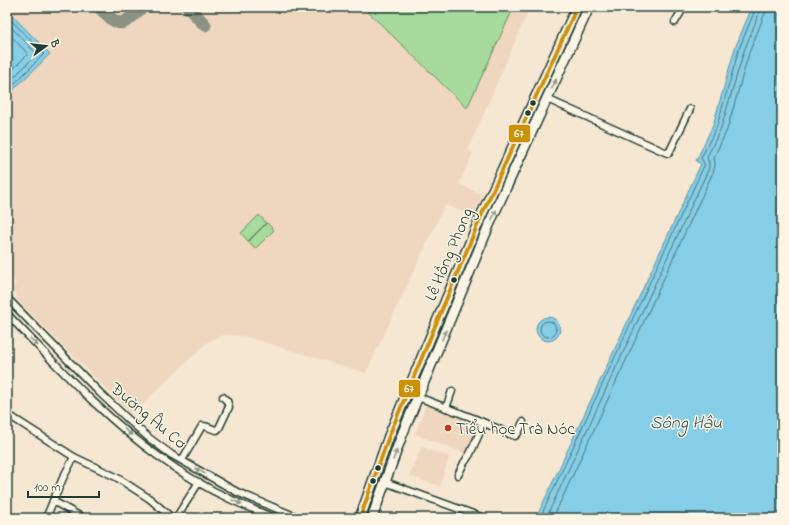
<svg xmlns="http://www.w3.org/2000/svg" width="789" height="525" font-family="'Indie Flower',sans-serif">
  <style>
    .built { fill: #eed7be }
    .green { fill: #a7db9d; stroke: #638c68 }
    .water { fill: #86cde7; stroke: #5d939f }
    .lines { fill: none; stroke-linecap: round; stroke-linejoin: round }
    .shore { stroke: #48777c; stroke-width: 1 }
    .taxiway { stroke: #8a9284; stroke-width: 13 }
    .minor-casing { stroke: #1f3d34; stroke-width: 9 }
    .highway-casing { stroke: #1f3d34; stroke-width: 12 }
    .minor { stroke: #fcf5e5; stroke-width: 6 }
    .highway { stroke: #fcf5e5; stroke-width: 9 }
    .bus-1-casing { stroke: #fcf5e5; stroke-width: 7 }
    .bus-1 { stroke: #cc910a; stroke-width: 4 }
    .oneway { fill: #8e998c }
    .bus-dot { fill: #1f3d34; stroke: #fcf5e5; stroke-width: 1.5 }
    .poi-dot { fill: #c8321e; stroke: #fcf5e5; stroke-width: 1.5 }
    .labels { text-anchor: middle; stroke-width: 3; stroke-linejoin: round; paint-order: stroke }
    .street-label { font-size: 17px; fill: #1f3d34; stroke: #fcf5e5 }
    .poi-label { font-size: 17px; fill: #1f3d34; stroke: #fcf5e5; text-anchor: start }
    .water-label { font-size: 18px; font-style: italic; fill: #345a58; stroke: #fcf5e5 }
    .line-badge { stroke: #fcf5e5; stroke-width: 1.5 }
    .badge-label { font-size: 11px; text-anchor: middle; font-weight: bold; fill: #fff }
  </style>
  <rect width="100%" height="100%" fill="#f6e7d3"/>
  <filter id="ink" filterUnits="userSpaceOnUse"><feTurbulence type="fractalNoise" baseFrequency=".025" numOctaves="2"/><feDisplacementMap in="SourceGraphic" scale="8" xChannelSelector="R" yChannelSelector="G"/><feConvolveMatrix kernelMatrix="1 2 1 2 8 2 1 2 1" color-interpolation-filters="sRGB"/></filter>
  <g filter="url(#ink)">
    <g class="built">
      <path d="M7,7H530L468,150L473,153L459,184L482,195L473,216L445,205L366,373L244,336L224,335L209,341L132,414L16,299L17,297V295L11,289L16,284L7,275Z"/>
      <path d="M427,402L481,423L469,455L415,434Z"/>
      <path d="M421,447L449,457L440,486L409,476Z"/>
    </g>
    <g class="green">
      <path d="M363,7H511L513,9L467,108Z"/>
      <path d="M259,215L266,223L248,241L241,233Z"/>
      <path d="M267,223L274,230L255,249L248,242Z"/>
    </g>
    <g class="water">
      <path d="M752,7H782V518H536L701,164L696,161L713,125L735,48Z"/>
      <path d="M7,10L50,54L10,93L7,90Z"/>
      <circle cx="548" cy="329" r="12"/>
    </g>
    <g class="lines">
      <g class="shore">
        <path d="M7,16L44,54L11,87H7"/>
        <path d="M7,23L37,54L9,82H7"/>
        <path d="M7,32L28,54L7,75"/>
        <circle cx="548" cy="329" r="8"/>
        <path d="M540,518L704,166V163L701,158L717,126L739,49L755,10V7"/>
        <path d="M546,518L709,168V163L707,157L721,128L744,51L760,11V7"/>
        <path d="M553,518L714,170L715,164L714,157L727,130L749,53L765,13L766,7"/>
      </g>
      <g class="taxiway">
        <path d="M99,7C120,28 121,28 142,7"/>
        <path d="M188,7L205,25"/>
      </g>
      <g class="minor-casing">
        <g id="minor">
          <path d="M675,22L684,7"/>
          <path d="M547,99L667,153H669L690,109"/>
          <path d="M7,298L100,393L131,422L149,438L172,455L237,492L299,518"/>
          <path d="M7,314C54,362 103,417 158,456C181,473 206,488 232,500C245,506 260,512 274,518"/>
          <path d="M418,397L473,418L512,435L515,436L518,433L523,422"/>
          <path d="M446,408L452,391"/>
          <path d="M7,414L74,457L116,477L150,499L172,518"/>
          <path d="M182,460L202,426C207,425 212,430 217,430L219,428L229,407L227,401L223,397"/>
          <path d="M458,475L464,463L470,454L484,423"/>
          <path d="M385,482L484,518"/>
          <path d="M53,501L83,518"/>
          <path d="M46,518L63,478L74,457"/>
          <path d="M176,518L199,482"/>
        </g>
      </g>
      <g class="highway-casing">
        <g id="highway">
          <path d="M360,518L389,436L482,214L577,7"/>
          <path d="M372,518L402,435L492,218L589,7"/>
        </g>
      </g>
      <use href="#minor" class="minor"/>
      <use href="#highway" class="highway"/>
      <g class="bus-1-casing">
        <path id="bus-1" d="M360,518L389,436L482,214L577,7"/>
      </g>
      <use href="#bus-1" class="bus-1"/>
    </g>
    <defs><path id="oneway-solid" d="M-6-.8H1V-3.2L6.5 0L1 3.2V.8H-6Z"/></defs>
    <g class="oneway">
      <use href="#oneway-solid" transform="translate(554 84) rotate(-65)"/>
      <use href="#oneway-solid" transform="translate(494 215) rotate(-66)"/>
      <use href="#oneway-solid" transform="translate(444 335) rotate(-67)"/>
      <use href="#oneway-solid" transform="translate(34 342) rotate(45)"/>
      <use href="#oneway-solid" transform="translate(128 432) rotate(40)"/>
      <use href="#oneway-solid" transform="translate(395 455) rotate(-70)"/>
      <use href="#oneway-solid" transform="translate(200 471) rotate(-150)"/>
      <use href="#oneway-solid" transform="translate(237 502) rotate(23)"/>
    </g>
  </g>
  <g class="bus-dot">
    <circle cx="533" cy="103" r="3.5"/>
    <circle cx="528" cy="113" r="3.5"/>
    <circle cx="454" cy="280" r="3.5"/>
    <circle cx="378" cy="468" r="3.5"/>
    <circle cx="373" cy="481" r="3.5"/>
  </g>
  <circle class="poi-dot" cx="448" cy="428" r="4"/>
  <g class="labels">
    <g class="street-label">
      <text transform="translate(448 254) rotate(-67)" y="6">Lê Hồng Phong</text>
      <text transform="translate(149 415) rotate(40)" y="6">Đường Âu Cơ</text>
    </g>
    <g class="poi-label">
      <text x="456" y="434">Tiểu học Trà Nóc</text>
    </g>
    <g class="water-label">
      <text x="686" y="428">Sông Hậu</text>
    </g>
  </g>
  <g class="line-badge">
    <rect x="508" y="124" width="23" height="19" rx="4" fill="#cc910a"/>
    <rect x="398" y="379" width="23" height="19" rx="4" fill="#cc910a"/>
  </g>
  <g class="badge-label">
    <text x="519" y="137">67</text>
    <text x="409" y="392">67</text>
  </g>
  <rect width="789" height="525" fill="none" stroke="#fcf5e5" stroke-width="24"/>
  <rect x="12" y="12" width="765" height="501" fill="none" stroke="#1f3d34" stroke-width="1.5" filter="url(#ink)"/>
  <g transform="translate(46 46) rotate(75)" stroke="#fcf5e5" stroke-width="3" paint-order="stroke">
  <path d="M0-3L7 15L0 10L-7 15Z" fill="#1f3d34"/>
  <text y="-6" font-size="11" font-weight="bold" text-anchor="middle" fill="#1f3d34">B</text>
  </g>
  <path d="M28 491v6h71v-6" fill="none" stroke="#1f3d34" stroke-width="2"/>
  <text x="34" y="491" font-size="12" fill="#1f3d34" stroke="#fcf5e5" stroke-width="3" paint-order="stroke">100 m</text>
</svg>
